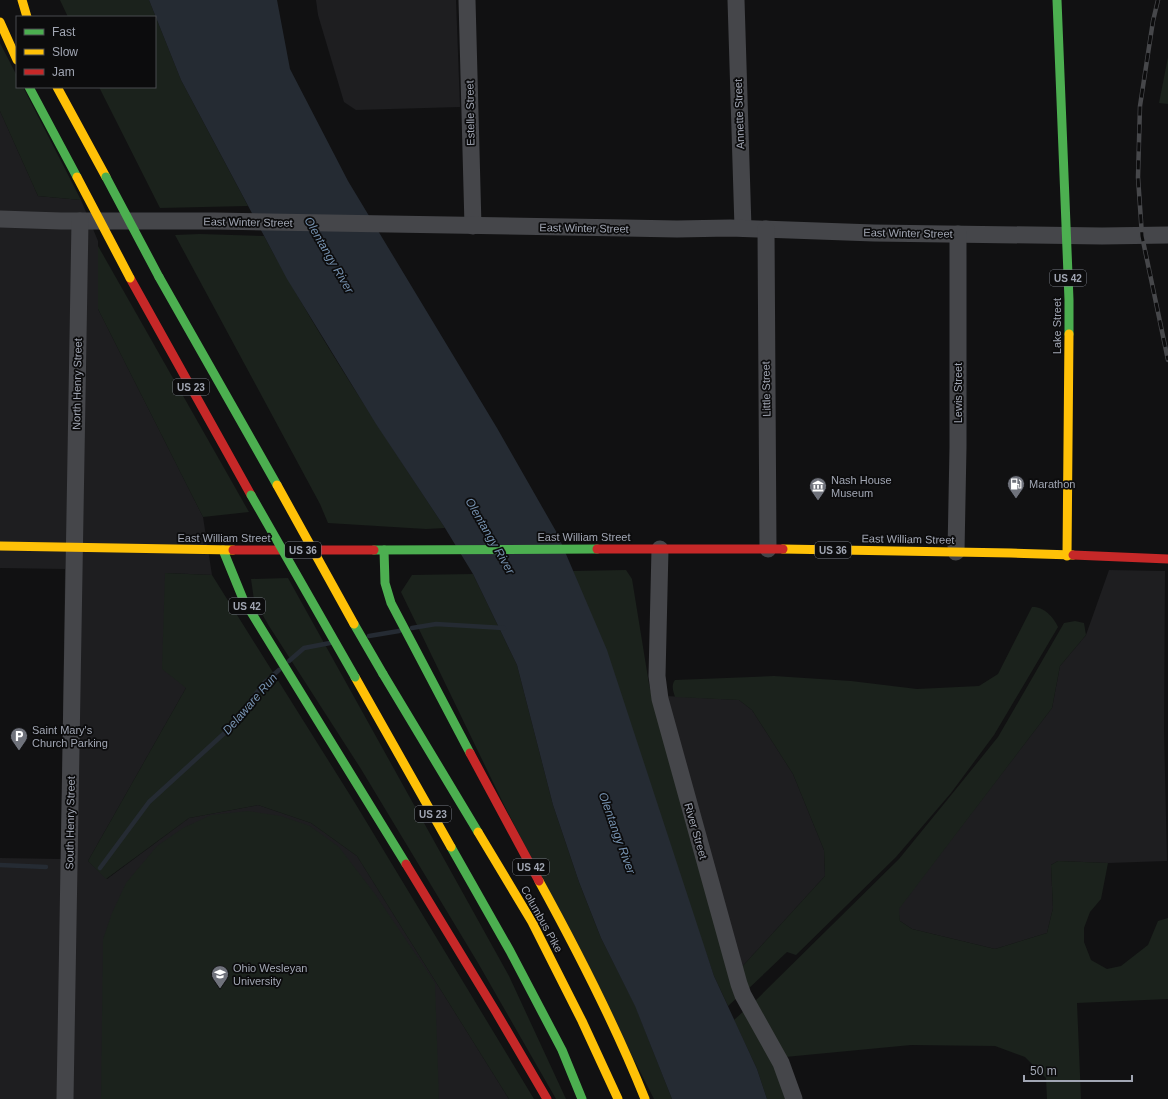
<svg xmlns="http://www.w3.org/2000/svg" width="1168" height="1099" font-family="Helvetica,sans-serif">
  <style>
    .built { fill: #1e1e20 }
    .green { fill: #1b221c }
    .water { fill: #252b33 }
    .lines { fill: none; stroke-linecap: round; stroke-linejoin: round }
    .stream { stroke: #252b33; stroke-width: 4.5 }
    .street { stroke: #45464a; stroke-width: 17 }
    .fast { stroke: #4caf50; stroke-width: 9 }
    .slow { stroke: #ffc107; stroke-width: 9 }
    .jam { stroke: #c62828; stroke-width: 9 }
    .rail-casing { stroke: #46474a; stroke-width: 4.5 }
    .rail { stroke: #0c0c0d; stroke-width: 3; stroke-dasharray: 9; stroke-linecap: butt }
    .fast-bridge { stroke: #4caf50; stroke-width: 9 }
    .slow-bridge { stroke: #ffc107; stroke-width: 9 }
    .labels { text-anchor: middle; stroke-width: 3.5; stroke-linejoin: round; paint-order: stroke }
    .shield { fill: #0c0c0d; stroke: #747881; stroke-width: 1 }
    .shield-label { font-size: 10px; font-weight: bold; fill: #a1a6b3 }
    .street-label { font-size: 11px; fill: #a1a6b3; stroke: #0c0c0d }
    .poi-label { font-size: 11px; fill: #a1a6b3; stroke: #0c0c0d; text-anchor: start }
    .water-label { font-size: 12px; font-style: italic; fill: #7692b0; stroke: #0c0c0d }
  </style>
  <rect width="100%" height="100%" fill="#111112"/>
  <g class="built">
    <path d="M316,0H456L460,107L356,110L344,102L318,15Z"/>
    <path d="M0,111L38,196L81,200L98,241V309L203,517L212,575L165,573L186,688L88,861L107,879L189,818L258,805L311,823L357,856L509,1099H0V858L61,859L65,569L0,568Z"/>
    <path d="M1109,570L1165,571L1164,731L1167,861L1108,863L1058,861L1051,865L1053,908L1047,933L995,949L912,929L900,921L898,909L1052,708L1060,666L1086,635Z"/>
    <path d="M666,696L739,700L752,710L793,774L824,850L825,876L740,969Z"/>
  </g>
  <g class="green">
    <path d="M60,0H149L181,80L248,206L160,208L99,87H155V17H68Z"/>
    <path d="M0,43L17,76V87H23L81,200L38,196L0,111Z"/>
    <path d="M1168,57V104L1159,103Z"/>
    <path d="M200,234L264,236C318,337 382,432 445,528L426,529L328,523L320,504L175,235Z"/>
    <path d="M98,246L249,512L203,517L98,309Z"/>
    <path d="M626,570L632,579L649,684L658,721L740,995L728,1006L714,976L573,571Z"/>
    <path d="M165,573L212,575L355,803L534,1099H509L357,856L311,823L258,805L189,818L106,879L88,861L186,688L162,669Z"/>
    <path d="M473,574L517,665L553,805L579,882L601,938L635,1005L672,1099H654L504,805L401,592L412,575Z"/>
    <path d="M288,578L509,976L566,1099H556L478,963L361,769L269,626L254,600L251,579Z"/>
    <path d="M1032,607C1043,606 1054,617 1058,627L994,735L951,793L896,857L796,955L787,952L746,991L740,969L825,876L824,850L793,774L752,710L739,700L675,697C673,691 671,685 675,680L774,676L851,681L917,689L979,686L998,674Z"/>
    <path d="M1075,621L1084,623L1086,635L1060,666L1052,708L899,909L900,921L912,929L995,949L1047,933L1053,908L1051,865L1058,861L1108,863L1101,899L1090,912L1084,928V942L1091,960L1107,969L1121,966L1148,945L1158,921L1168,918V999L1077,1003L1081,1099H1047L1046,1078L1025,1057L995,1046L911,1045L785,1057L753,1003L899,859L952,794L998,737L1064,623Z"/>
    <path d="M248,811L281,816L310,826L339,847L375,894L431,977L435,983L439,1099H101L103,939L112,913L126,883L157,846L183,828L211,815Z"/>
    <path d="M747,1008L772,1052L786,1099H767L757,1069L734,1020Z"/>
  </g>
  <path class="water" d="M149,0H277L290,69L348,181L497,428L557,533L607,650L714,976L757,1069L767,1099H672L635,1006L601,938L579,882L553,805L517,665L473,574L445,528L376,424L287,279L181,80Z"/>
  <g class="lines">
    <g class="stream">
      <path d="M412,628L436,624L504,628"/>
      <path d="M369,636L399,631"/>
      <path d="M289,661L304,648L330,643"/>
      <path d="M0,865L46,867"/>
      <path d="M100,868L149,802L230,728L264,683L279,670"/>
    </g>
    <g class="street">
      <path d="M467,0L473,226"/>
      <path d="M736,0L743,228"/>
      <path d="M0,219L61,221H215L625,228L677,229L730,228L874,233L1102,236L1168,235"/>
      <path d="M766,229L768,549"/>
      <path d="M660,549L657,676L660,699L739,984L743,995L781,1063L794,1099"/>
      <path d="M956,552L958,447V234"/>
      <path d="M65,1099L80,221"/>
    </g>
    <g class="fast">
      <path d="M1057,0L1069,300V334"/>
      <path d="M29,87L77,177"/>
      <path d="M159,277L277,485"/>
      <path d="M223,550L243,599L406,864"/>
      <path d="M374,550L597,549"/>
      <path d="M384,550L385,583L391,603L470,753"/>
      <path d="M383,674L478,832"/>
      <path d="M451,847L510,951L562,1050L582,1099"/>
    </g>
    <g class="slow">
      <path d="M22,0L27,17"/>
      <path d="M0,22L17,60"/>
      <path d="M57,87L106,177"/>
      <path d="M0,546L233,550"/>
      <path d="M783,549L1011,553L1073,555"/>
      <path d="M1067,556L1069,334"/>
      <path d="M355,677L451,847"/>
      <path d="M478,832L532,922L582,1021L618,1099"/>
      <path d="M539,881C578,952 615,1024 645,1099"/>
    </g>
    <g class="jam">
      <path d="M130,278L251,495"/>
      <path d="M597,549H783"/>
      <path d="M233,550H374"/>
      <path d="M1073,555L1168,559"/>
      <path d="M470,753L539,881"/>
      <path d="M406,864L496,1012L547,1099"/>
    </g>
    <g class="rail-casing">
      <path id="rail" d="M1158,0L1153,21L1140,106L1138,177L1142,236L1168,360"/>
    </g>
    <use href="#rail" class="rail"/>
    <g class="fast-bridge">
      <path d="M106,177L159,277"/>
      <path d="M251,495L355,677"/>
      <path d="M354,624L383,674"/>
    </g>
    <g class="slow-bridge">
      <path d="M77,177L130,278"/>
      <path d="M277,485L354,624"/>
    </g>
  </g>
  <defs>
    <g id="fuel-pin" transform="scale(0.9)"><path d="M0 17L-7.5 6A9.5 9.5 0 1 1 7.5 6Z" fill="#6f727b" stroke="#0c0c0d"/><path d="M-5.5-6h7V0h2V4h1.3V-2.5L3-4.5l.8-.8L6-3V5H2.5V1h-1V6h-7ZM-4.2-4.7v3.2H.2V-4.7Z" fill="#fff"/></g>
    <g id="museum-pin" transform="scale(0.9)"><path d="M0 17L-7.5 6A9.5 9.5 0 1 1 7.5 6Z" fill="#6f727b" stroke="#0c0c0d"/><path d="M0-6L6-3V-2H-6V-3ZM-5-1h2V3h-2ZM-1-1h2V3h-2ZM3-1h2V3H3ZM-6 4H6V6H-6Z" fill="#fff"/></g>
    <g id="parking-pin" transform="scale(0.9)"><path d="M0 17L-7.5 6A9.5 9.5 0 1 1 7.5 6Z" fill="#6f727b" stroke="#0c0c0d"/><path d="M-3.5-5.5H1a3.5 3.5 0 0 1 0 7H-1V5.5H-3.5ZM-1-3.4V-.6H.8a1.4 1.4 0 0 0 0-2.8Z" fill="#fff"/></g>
    <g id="university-pin" transform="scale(0.9)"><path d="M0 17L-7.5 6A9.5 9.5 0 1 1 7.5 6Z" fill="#6f727b" stroke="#0c0c0d"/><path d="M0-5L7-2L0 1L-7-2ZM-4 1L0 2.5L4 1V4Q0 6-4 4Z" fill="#fff"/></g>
  </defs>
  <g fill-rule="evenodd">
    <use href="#fuel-pin" x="1016" y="484"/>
    <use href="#museum-pin" x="818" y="486"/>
    <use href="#parking-pin" x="19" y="736"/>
    <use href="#university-pin" x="220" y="974"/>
  </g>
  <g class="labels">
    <g class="shield">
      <rect x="1050" y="270" width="36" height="16" rx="3"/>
      <rect x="173" y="379" width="36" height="16" rx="3"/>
      <rect x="285" y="542" width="36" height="16" rx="3"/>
      <rect x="815" y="542" width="36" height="16" rx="3"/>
      <rect x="229" y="598" width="36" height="16" rx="3"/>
      <rect x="415" y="806" width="36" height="16" rx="3"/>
      <rect x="513" y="859" width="36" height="16" rx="3"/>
    </g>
    <g class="shield-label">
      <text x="1068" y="282">US 42</text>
      <text x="191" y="391">US 23</text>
      <text x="303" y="554">US 36</text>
      <text x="833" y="554">US 36</text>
      <text x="247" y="610">US 42</text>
      <text x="433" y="818">US 23</text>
      <text x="531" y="871">US 42</text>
    </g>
    <g class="street-label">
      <text transform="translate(470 113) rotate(-91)" y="4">Estelle Street</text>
      <text transform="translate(739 114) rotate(-92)" y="4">Annette Street</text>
      <text transform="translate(248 222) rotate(1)" y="4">East Winter Street</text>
      <text transform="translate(584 228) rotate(1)" y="4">East Winter Street</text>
      <text transform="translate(908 233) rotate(1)" y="4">East Winter Street</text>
      <text transform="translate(1057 326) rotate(-90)" y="4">Lake Street</text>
      <text transform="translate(77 384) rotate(-89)" y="4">North Henry Street</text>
      <text transform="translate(766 389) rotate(-91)" y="4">Little Street</text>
      <text transform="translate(958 393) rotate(-90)" y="4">Lewis Street</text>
      <text x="584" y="541">East William Street</text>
      <text x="224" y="542">East William Street</text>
      <text transform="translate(908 539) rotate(1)" y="4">East William Street</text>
      <text transform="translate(70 823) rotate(-89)" y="4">South Henry Street</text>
      <text transform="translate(696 831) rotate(74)" y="4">River Street</text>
      <text transform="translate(542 919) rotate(61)" y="4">Columbus Pike</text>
    </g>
    <g class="poi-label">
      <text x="831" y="484">Nash House<tspan x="831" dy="13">Museum</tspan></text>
      <text x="1029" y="488">Marathon</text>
      <text x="32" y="734">Saint Mary's<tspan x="32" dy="13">Church Parking</tspan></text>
      <text x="233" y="972">Ohio Wesleyan<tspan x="233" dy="13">University</tspan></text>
    </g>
    <g class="water-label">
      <text transform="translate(329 255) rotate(60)" y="4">Olentangy River</text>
      <text transform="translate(490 536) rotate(60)" y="4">Olentangy River</text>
      <text transform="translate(250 704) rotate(-49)" y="4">Delaware Run</text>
      <text transform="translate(617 833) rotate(70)" y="4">Olentangy River</text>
    </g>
  </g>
  <rect x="16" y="16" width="140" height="72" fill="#0c0c0d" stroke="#484a4f"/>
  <rect x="24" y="29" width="20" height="6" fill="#4caf50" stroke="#484a4f"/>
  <text x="52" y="36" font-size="12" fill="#a1a6b3">Fast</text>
  <rect x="24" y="49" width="20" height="6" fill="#ffc107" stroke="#484a4f"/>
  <text x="52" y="56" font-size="12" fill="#a1a6b3">Slow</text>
  <rect x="24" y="69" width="20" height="6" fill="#c62828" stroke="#484a4f"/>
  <text x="52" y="76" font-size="12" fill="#a1a6b3">Jam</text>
  <path d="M1024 1075v6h108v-6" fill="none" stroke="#a1a6b3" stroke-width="2"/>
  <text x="1030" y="1075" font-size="12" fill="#a1a6b3" stroke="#0c0c0d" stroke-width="3" paint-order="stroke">50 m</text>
</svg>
